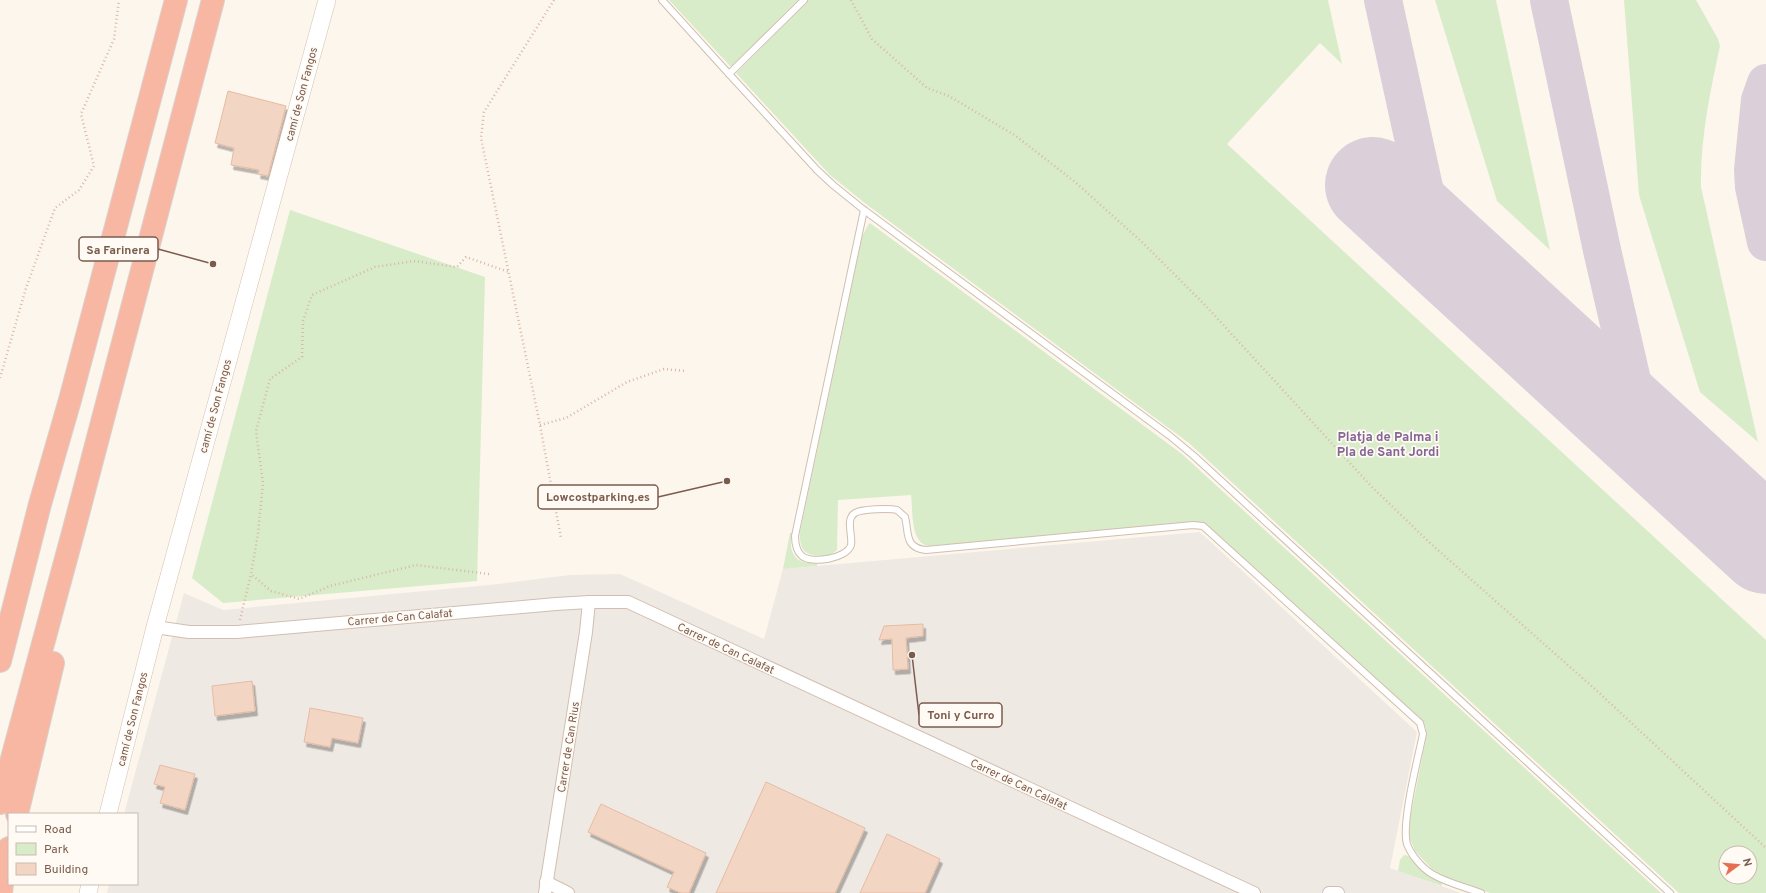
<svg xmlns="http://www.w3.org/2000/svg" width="1766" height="893" font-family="Overpass,sans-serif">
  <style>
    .industrial { fill: #efe9e4 }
    .green { fill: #d8ecc9; fill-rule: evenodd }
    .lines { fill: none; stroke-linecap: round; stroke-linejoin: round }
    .taxiway { stroke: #dbcfda; stroke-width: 38 }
    .runway { stroke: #dbcfda; stroke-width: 96 }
    .building { fill: #f3d5c3; stroke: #e6bba3; filter: url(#shadow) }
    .lane-casing { stroke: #d1beb0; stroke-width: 8 }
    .street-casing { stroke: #d1beb0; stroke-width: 14 }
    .secondary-casing { stroke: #d6c0b0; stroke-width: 18 }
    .highway-casing { stroke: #dad1cd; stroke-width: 24 }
    .path { stroke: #d9b8a5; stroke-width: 2.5; stroke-dasharray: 1 3; stroke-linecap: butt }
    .lane { stroke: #fff; stroke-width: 6 }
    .street { stroke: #fff; stroke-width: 12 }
    .secondary { stroke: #fff; stroke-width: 17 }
    .highway { stroke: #f7b7a3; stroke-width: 22 }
    .labels { text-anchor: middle; stroke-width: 3.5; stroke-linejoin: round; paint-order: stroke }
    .street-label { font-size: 11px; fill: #7a5c4d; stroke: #fffaf3 }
    .quarter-label { font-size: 13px; font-weight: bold; fill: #846695; stroke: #fffaf3 }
    .leader { fill: none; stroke: #7a5c4d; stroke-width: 1.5 }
    .callout-dot { fill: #7a5c4d; stroke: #fffaf3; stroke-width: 1.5 }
    .callout { fill: #fffaf3; stroke: #7a5c4d; stroke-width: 1.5 }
    .callout-label { font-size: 12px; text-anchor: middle; font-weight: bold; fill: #7a5c4d }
  </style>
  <defs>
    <filter id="shadow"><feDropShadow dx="2.5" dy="4.5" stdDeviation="0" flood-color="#0004"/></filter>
  </defs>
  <rect width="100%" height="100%" fill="#fdf6ec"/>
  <path class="industrial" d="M1200,532L1417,732L1390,868L1461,893H107L109,884H137V814H124L184,593L223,610L489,585L570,575L620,574L764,639L783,569Z"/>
  <g class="green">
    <path d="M669,0H798L731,67Z"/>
    <path d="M809,0H1328L1342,64L1320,43L1227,144L1766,640V893H1679L1189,443L866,204L830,175L736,73ZM1726,853H1750V877H1726Z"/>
    <path d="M1435,0H1496L1550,250L1497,201Z"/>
    <path d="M1624,0H1696L1718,39L1720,46C1710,92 1700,140 1701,187L1758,442L1700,392L1639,195Z"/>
    <path d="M290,210L485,277L477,581L223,603L192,578Z"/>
    <path d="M870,223L1182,454L1661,893H1490L1446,877L1432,869L1415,851L1409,836L1408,829L1426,738V728L1424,724L1208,526L1201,522L929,546C910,544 913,510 911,495L838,500L837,550C833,554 829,555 823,556C805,556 799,550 800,532L862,237L868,225Z"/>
    <path d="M790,533H792C788,553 795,565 817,563V566L783,569Z"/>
    <path d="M1404,855L1409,856L1427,873L1442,883V886L1398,871L1400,860Z"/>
  </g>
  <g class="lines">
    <g class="taxiway">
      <path d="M1383,0L1429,210L1439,235L1456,261"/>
      <path d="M1549,0L1602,250L1637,402L1646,426L1664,453"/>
      <path d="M1766,83L1760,100L1753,170L1754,187L1766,242"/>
    </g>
    <path class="runway" d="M1373,185L1766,546"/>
  </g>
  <g class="building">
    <path d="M228,91L286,106L268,176L258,174L259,170L231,165L234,148L215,143Z"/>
    <path d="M923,624V636L906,638L908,669L893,670L892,639L879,640L884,626Z"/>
    <path d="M252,681L255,711L215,716L212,686Z"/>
    <path d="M310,708L363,718L358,743L332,738L330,747L304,742Z"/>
    <path d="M160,765L195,774L185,810L160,803L165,787L154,784Z"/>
    <path d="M766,782L865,828L835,893H716Z"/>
    <path d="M601,804L706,853L689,893H681L667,887L674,872L588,832Z"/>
    <path d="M887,834L940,859L925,893H860Z"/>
  </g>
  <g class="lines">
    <g class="lane-casing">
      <g id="lane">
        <path d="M662,0L729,74L804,0"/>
        <path d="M729,74L817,170L833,185L864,210L1170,436L1194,456L1670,893"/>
        <path d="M864,210L795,536C795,543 796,551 802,556C811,564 847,559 851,545C853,536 845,519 855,513C861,509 890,508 897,510L905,517C909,532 904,548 926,550L1193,525L1203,526L1420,723L1423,734C1418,758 1401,824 1407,844C1411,855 1422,868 1432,874C1447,883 1465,887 1481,893"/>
      </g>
    </g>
    <g class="street-casing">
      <g id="street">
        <path d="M155,627L189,632H237L556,604L589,602H628L1254,893"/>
        <path d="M546,882L568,893"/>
        <path d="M545,893L586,632L589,602"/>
        <path d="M1329,893H1338"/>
      </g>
    </g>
    <g class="secondary-casing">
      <g id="secondary">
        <path d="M108,814L155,627L327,0"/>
        <path d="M88,893L90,884"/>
      </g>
    </g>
    <g class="highway-casing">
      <g id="highway">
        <path d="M0,661L40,504L70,400L176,0"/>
        <path d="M0,803L74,529L213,0"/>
        <path d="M17,814L53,663"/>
        <path d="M1,893L3,875L9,848"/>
      </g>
    </g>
    <g class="path">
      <path d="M554,0L484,112L481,138L540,425L561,538"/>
      <path d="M851,0L872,39L927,88L949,96L1016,136L1075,182L1142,242L1205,305L1370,485L1431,544L1596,690L1766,848"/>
      <path d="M0,378L26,288L55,208L79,190L94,166L81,114L114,39L119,0"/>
      <path d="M540,425L566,418L627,382L664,369L686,371"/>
      <path d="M489,574L416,565L330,586L299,599L271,591L251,574L258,534L263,483L256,431L270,379L302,357L303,321L312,295L375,267L414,261L457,267L466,257L509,272"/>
      <path d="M240,620L251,574"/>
    </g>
    <use href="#lane" class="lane"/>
    <use href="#street" class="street"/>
    <use href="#secondary" class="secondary"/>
    <use href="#highway" class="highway"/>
  </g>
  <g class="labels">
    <g class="street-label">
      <text transform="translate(301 94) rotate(-75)" y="4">camí de Son Fangos</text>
      <text transform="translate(215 406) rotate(-75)" y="4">camí de Son Fangos</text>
      <text transform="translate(400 617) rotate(-5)" y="4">Carrer de Can Calafat</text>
      <text transform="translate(726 648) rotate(25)" y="4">Carrer de Can Calafat</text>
      <text transform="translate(132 719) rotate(-76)" y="4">camí de Son Fangos</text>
      <text transform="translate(568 747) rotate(-81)" y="4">Carrer de Can Rius</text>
      <text transform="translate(1019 784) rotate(25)" y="4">Carrer de Can Calafat</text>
    </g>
    <g class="quarter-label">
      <text x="1388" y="441">Platja de Palma i<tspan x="1388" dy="15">Pla de Sant Jordi</tspan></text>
    </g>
  </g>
  <path class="leader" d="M213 264L158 249M727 481L658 497M912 655L919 715"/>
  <g class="callout-dot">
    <circle cx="213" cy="264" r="4"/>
    <circle cx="727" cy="481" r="4"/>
    <circle cx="912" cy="655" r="4"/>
  </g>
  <g class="callout">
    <rect x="79" y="237" width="79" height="24" rx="4"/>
    <rect x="538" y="485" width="120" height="24" rx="4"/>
    <rect x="919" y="703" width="83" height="24" rx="4"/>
  </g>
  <g class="callout-label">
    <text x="118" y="254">Sa Farinera</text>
    <text x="598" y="501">Lowcostparking.es</text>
    <text x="961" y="719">Toni y Curro</text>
  </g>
  <rect x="8" y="813" width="130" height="72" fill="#fffaf3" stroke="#cabbb1"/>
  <rect x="16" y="826" width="20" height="6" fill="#ffffff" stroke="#cabbb1"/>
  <text x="44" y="833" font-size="12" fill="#7a5c4d">Road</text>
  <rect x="16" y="843" width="20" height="12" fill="#d8ecc9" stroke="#cabbb1"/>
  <text x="44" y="853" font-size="12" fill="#7a5c4d">Park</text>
  <rect x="16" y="863" width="20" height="12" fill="#f3d5c3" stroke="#cabbb1"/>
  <text x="44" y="873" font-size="12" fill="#7a5c4d">Building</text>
  <g transform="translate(1738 865) rotate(74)"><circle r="19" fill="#fffaf3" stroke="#cabbb1"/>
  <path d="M0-3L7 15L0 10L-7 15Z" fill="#e76f51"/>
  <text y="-6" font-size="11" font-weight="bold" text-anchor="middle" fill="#7a5c4d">N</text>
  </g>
</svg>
